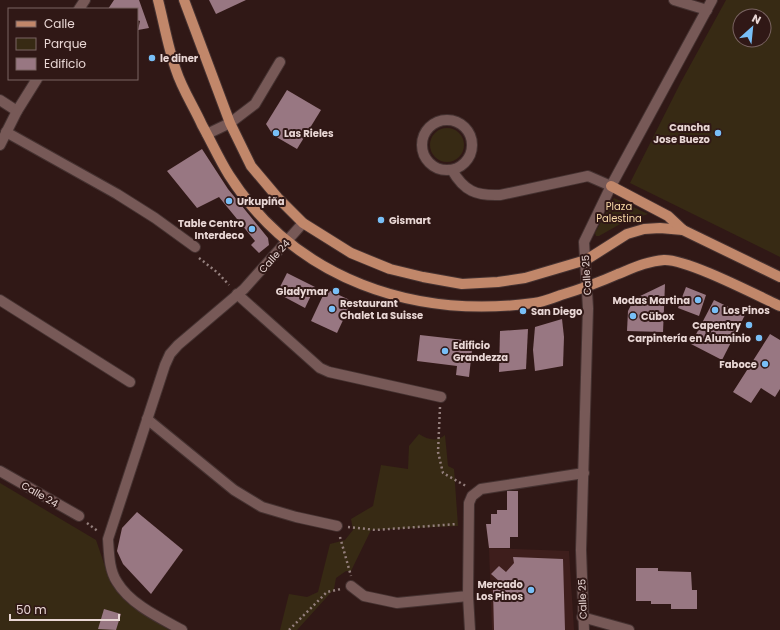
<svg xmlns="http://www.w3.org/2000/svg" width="780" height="630" font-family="Poppins,sans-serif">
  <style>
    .built { fill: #3e1e1c }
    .green { fill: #372a14; fill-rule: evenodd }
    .building { fill: #987782 }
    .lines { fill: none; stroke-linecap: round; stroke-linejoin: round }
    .minor-casing { stroke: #453231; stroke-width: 12 }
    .tertiary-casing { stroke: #453231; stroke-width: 12 }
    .primary-casing { stroke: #453231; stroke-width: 12 }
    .path { stroke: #947f7d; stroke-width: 2.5; stroke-dasharray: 2 3; stroke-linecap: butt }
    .minor { stroke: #775957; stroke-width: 10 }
    .tertiary { stroke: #775957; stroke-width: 10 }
    .primary { stroke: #c1876a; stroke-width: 10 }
    .poi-dot { fill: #78bff7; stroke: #301816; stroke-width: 1.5 }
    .labels { text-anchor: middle; stroke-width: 4; stroke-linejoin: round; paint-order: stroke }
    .poi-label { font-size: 10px; font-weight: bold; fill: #e9d7d5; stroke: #301816; text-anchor: start }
    .park-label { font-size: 10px; fill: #f9daa7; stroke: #301816 }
    .street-label { font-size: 10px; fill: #e9d7d5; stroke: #301816 }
  </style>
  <rect width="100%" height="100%" fill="#301816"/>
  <path class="built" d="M489,548L569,551L574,630H492Z"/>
  <g class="green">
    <path d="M726,0H780V257L630,183L681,82ZM740,16H764V40H740Z"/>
    <circle cx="447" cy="145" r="17"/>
    <path d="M614,198L648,214L622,223L599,236H596L595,233Z"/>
    <path d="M419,434C428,440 437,442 445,435L448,466L454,469L458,526L371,530L351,571H346L336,578L334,589L297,630H280L289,594L307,597L318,592L330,544L345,540L353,530L351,519L373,506L381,465L408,469L409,446Z"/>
    <path d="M0,483L96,540L111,584L143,614L169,630H0Z"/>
  </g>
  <g class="building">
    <path d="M114,0H139L149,28L138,30L140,21L137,20V9H108Z"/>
    <path d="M209,0H246L216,14Z"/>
    <path d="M287,90L321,110L297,149L273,135L266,124Z"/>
    <path d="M202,149L228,189L268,238L269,245L259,253L251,245L255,241L219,197L197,208L167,171Z"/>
    <path d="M287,273L315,287L305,308L277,293Z"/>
    <path d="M665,284L663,332L627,331L628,311L634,299Z"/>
    <path d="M686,287L706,295L699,316L678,308Z"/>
    <path d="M326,289L352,301L337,333L311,321Z"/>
    <path d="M714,300L745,315L722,360L691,344Z"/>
    <path d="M562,319L564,337L563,366L535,371L533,350L535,327Z"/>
    <path d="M528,329L526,369L499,372L500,331Z"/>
    <path d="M770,334L780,340V389L775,397L761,388L751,403L733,392Z"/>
    <path d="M420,335L473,341L469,377L456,375L457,366L417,361Z"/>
    <path d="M507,491H518V537H510V548H489L486,524H491V514H497V510H507Z"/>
    <path d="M137,512L183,550L151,594L123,564L117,551L122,528Z"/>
    <path d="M513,557L563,559L565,630H494L493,590L499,581L491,574L499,566L506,572L514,563Z"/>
    <path d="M636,568H658V571L691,572L692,590H697V609H671V604H651V601H636Z"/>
    <path d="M104,609L121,614L116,630L98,629Z"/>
  </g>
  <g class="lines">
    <g class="minor-casing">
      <g id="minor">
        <path d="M674,0L707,10"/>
        <path d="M79,9L85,0"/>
        <path d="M0,100L17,111"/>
        <circle cx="447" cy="145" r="25"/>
        <path d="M6,132L117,194L155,218L195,247"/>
        <path d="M207,134L230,123L255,104L280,62"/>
        <path d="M0,145L17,111L37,79"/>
        <path d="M452,170C464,191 476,196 500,195L588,176L611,186"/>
        <path d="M237,294L320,368L329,372L441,397"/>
        <path d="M0,300L130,382"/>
        <path d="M147,419L234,490L262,507L296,517L337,526"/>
        <path d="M0,471L79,516"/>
        <path d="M351,586L364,596L397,603L468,596"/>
        <path d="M582,617L629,630"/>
        <path d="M182,630C160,618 130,604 117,582C109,570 109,553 108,539L165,365L170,354L178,345L244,289L303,223"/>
        <path d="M470,630L468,596L469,503L472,496L481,489L584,473"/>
      </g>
    </g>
    <g class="tertiary-casing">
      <path id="tertiary" d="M584,630L581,550L588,308L584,242L611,186L712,0"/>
    </g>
    <g class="primary-casing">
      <g id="primary">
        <path d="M158,0C164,23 168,48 176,70C182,89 194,107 202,125C211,141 219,159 229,175C296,280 414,319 534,303C543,302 553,298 561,295C581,289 600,282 618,274C633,268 648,261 664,260C687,259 756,295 780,306"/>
        <path d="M184,0L230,123L251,166L278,198L303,223L351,253L390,269L423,277L462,284L498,282L525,278L586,260L627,234L644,229L660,228L683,230L780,277"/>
        <path d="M611,186L668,216L683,230"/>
      </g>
    </g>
    <g class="path">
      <path d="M199,258L218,273L229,285"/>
      <path d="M440,407L438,452L443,473L466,486"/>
      <path d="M87,523L99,532"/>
      <path d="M348,527L376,530L457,524"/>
      <path d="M340,537L351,576"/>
      <path d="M289,630L327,592L341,589"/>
    </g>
    <use href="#minor" class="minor"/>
    <use href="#tertiary" class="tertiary"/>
    <use href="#primary" class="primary"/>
  </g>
  <g class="poi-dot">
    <circle cx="152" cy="58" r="4"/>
    <circle cx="276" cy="133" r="4"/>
    <circle cx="718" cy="133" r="4"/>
    <circle cx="229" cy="201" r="4"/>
    <circle cx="381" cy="220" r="4"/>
    <circle cx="252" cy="229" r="4"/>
    <circle cx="336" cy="291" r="4"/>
    <circle cx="698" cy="300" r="4"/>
    <circle cx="332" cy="309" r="4"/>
    <circle cx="715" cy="310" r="4"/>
    <circle cx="523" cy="311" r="4"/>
    <circle cx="633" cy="316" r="4"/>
    <circle cx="749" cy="325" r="4"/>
    <circle cx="759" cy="338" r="4"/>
    <circle cx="445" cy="351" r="4"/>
    <circle cx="765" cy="364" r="4"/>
    <circle cx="531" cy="590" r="4"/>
  </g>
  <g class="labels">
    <g class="poi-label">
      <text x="160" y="62">le diner</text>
      <text x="710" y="131" text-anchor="end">Cancha<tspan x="710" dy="12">Jose Buezo</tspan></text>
      <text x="284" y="137">Las Rieles</text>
      <text x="237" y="205">Urkupiña</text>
      <text x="389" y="224">Gismart</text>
      <text x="244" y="227" text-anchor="end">Table Centro<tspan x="244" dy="12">Interdeco</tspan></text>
      <text x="328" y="295" text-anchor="end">Gladymar</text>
      <text x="690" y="304" text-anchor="end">Modas Martina</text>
      <text x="340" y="307">Restaurant<tspan x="340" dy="12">Chalet La Suisse</tspan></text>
      <text x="723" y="314">Los Pinos</text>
      <text x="531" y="315">San Diego</text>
      <text x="641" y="320">Cübox</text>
      <text x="741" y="329" text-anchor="end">Capentry</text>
      <text x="751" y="342" text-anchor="end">Carpintería en Aluminio</text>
      <text x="453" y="349">Edificio<tspan x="453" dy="12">Grandezza</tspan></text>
      <text x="757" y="368" text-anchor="end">Faboce</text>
      <text x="523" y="588" text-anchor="end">Mercado<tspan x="523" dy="12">Los Pinos</tspan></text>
    </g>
    <g class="park-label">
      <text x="619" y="210">Plaza<tspan x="619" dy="12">Palestina</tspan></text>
    </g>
    <g class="street-label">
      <text transform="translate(274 256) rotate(-48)" y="4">Calle 24</text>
      <text transform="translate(586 275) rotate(-93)" y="4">Calle 25</text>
      <text transform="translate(40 494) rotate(30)" y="4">Calle 24</text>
      <text transform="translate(582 599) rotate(-92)" y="4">Calle 25</text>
    </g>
  </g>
  <rect x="8" y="8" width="130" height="72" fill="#301816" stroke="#7a6462"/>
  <rect x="16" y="21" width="20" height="6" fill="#c1876a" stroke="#7a6462"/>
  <text x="44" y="28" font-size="12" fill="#e9d7d5">Calle</text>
  <rect x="16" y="38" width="20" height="12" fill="#372a14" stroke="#7a6462"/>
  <text x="44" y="48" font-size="12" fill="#e9d7d5">Parque</text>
  <rect x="16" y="58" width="20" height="12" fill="#987782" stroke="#7a6462"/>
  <text x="44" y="68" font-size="12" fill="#e9d7d5">Edificio</text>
  <g transform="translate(752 28) rotate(27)"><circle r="19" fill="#301816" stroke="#7a6462"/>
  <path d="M0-3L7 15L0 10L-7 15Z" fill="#78bff7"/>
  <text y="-6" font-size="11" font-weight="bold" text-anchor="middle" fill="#e9d7d5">N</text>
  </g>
  <path d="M10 614v6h109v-6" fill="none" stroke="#e9d7d5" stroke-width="2"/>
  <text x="16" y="614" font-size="12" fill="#e9d7d5" stroke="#301816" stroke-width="3" paint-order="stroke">50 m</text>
</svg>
